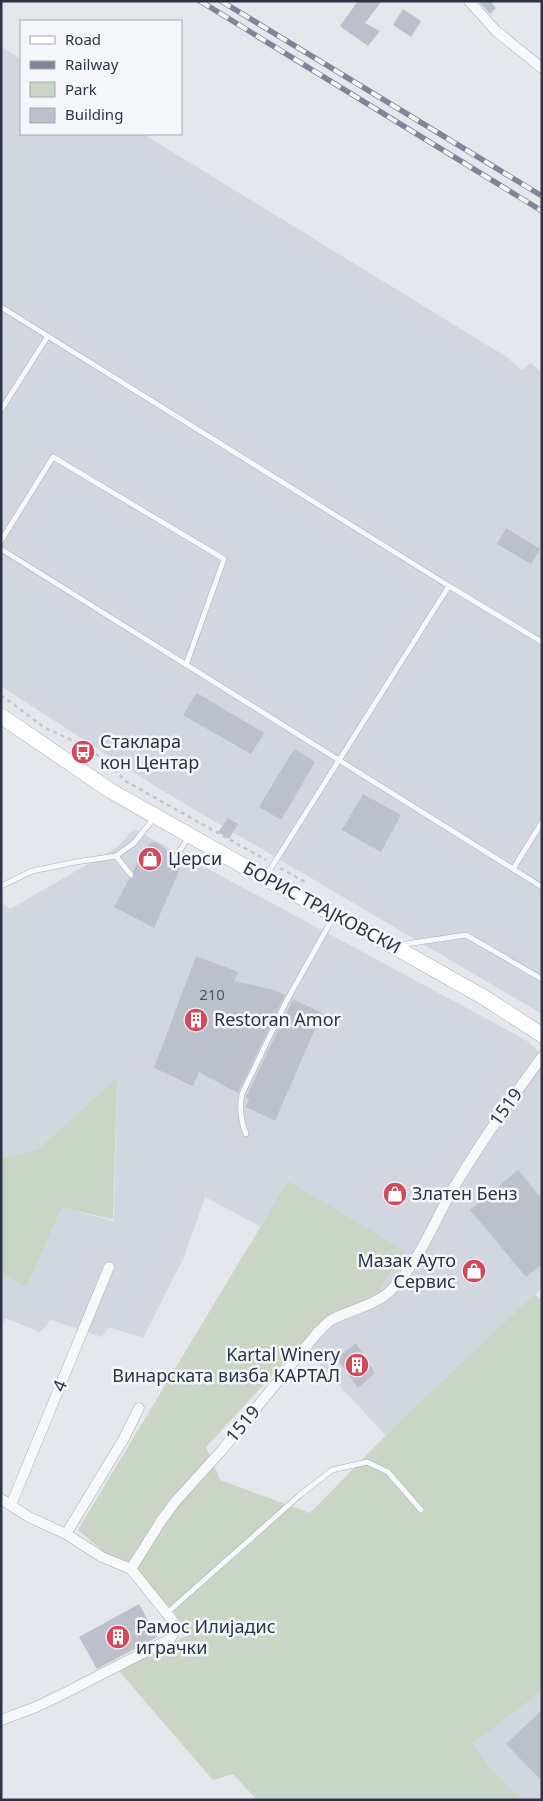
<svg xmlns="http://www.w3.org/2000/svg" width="543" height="1801" font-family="'Noto Sans',sans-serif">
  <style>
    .built { fill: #d2d6de }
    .green { fill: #c9d6c5 }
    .building { fill: #bbc0ca }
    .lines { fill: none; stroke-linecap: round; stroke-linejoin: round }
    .lane-casing { stroke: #a9aeb7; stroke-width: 6 }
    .street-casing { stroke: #a9aeb7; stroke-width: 11 }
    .secondary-casing { stroke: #a9aeb7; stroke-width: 16 }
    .path { stroke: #c2c5cb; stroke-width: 2.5; stroke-dasharray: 4 4; stroke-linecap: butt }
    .lane { stroke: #f7f8fa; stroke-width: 5 }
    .street { stroke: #f7f8fa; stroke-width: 10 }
    .secondary { stroke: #fff; stroke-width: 15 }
    .rail-casing { stroke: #7d8696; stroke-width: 5.5 }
    .rail { stroke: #f4f6f9; stroke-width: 4; stroke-dasharray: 11; stroke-linecap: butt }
    .labels { text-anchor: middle; stroke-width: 5; stroke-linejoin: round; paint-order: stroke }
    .number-label { font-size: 15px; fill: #4f5766 }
    .poi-label { font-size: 18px; fill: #2b3445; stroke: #f4f6f9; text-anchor: start }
    .street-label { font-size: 18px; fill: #2b3445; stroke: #f4f6f9 }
  </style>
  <rect width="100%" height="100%" fill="#e4e7ec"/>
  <g class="built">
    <path d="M1,47L21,59V134H143L505,356L522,370L531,363L542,373V1014L158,788L1,686Z"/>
    <path d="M134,829L526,1040L542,1055V1288L387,1437L301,1344L378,1291L289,1181L261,1227L205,1197L184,1257L143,1338L109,1327L102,1337L51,1320L40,1332L5,1318L1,1328V1274L26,1287L62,1208L114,1221L117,1079L37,1150L1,1158V903L10,909L116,848Z"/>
    <path d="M542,1691V1800H521L488,1765L473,1742Z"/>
  </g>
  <g class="green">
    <path d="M117,1078L113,1219L62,1208L26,1287L1,1274V1158L37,1150Z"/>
    <path d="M288,1181L405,1251L378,1291L301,1344L206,1447L220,1480L310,1513L400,1421L535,1294L542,1301V1691L473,1743L488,1765L521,1800H257L233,1774L213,1780L118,1670L188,1635L172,1609L78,1530Z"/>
  </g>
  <g class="building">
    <path d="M358,1H382L365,23L380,31L368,46L340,26Z"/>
    <path d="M478,1H490L496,8L490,14Z"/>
    <path d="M403,9L421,21L411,37L393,25Z"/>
    <path d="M506,528L540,549L531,564L497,544Z"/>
    <path d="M197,693L264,733L251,754L183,715Z"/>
    <path d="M294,749L315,762L281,820L259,807Z"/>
    <path d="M363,794L401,815L381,852L342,830Z"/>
    <path d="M228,818L238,824L229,839L218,832Z"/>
    <path d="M156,842L166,849L165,850L172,855V861L175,862L178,861L182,864L154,928L114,907L129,879L135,877L133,871L147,846L151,843Z"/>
    <path d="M196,956L238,972L234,981L275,990L285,995L238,1093L199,1072L193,1086L154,1068Z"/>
    <path d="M293,999L322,1013L275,1121L246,1107L249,1099L246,1097Z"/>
    <path d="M518,1170L542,1199V1264L526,1277L470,1210Z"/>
    <path d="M356,1343L375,1373L358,1388L337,1358Z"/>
    <path d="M139,1604L157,1637L97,1669L79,1637Z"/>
    <path d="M542,1710V1781L506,1744Z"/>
  </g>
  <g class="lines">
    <g class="lane-casing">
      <g id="lane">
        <path d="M1,307L449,586"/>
        <path d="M1,410L48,336"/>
        <path d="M1,541L53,457L224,559L186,665"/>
        <path d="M1,549L542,887"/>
        <path d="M116,856L131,875"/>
        <path d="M175,858L188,838"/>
        <path d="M513,869L542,822"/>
        <path d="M266,876L449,586L542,642"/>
        <path d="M1,886L32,871L76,862L116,856L134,843L154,818"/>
        <path d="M399,945L466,935L542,979"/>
        <path d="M246,1134C241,1121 239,1108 242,1094L287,1000L334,916"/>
        <path d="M167,1613L300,1495L332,1470L367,1462L388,1472L421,1510"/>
      </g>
    </g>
    <g class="street-casing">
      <g id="street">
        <path d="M469,1L496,31L542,68"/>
        <path d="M1,1499L29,1517L66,1534L102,1557L131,1569L161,1521L175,1502L222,1450L318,1332C323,1328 327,1322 333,1319C350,1310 373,1306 388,1293C418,1266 434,1221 454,1187C481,1142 511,1099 542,1057"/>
        <path d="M11,1505L109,1267"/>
        <path d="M66,1534L123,1440L139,1408"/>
        <path d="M1,1720L36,1707L65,1693L170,1639C175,1632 175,1628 172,1620L131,1569"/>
      </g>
    </g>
    <g class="secondary-casing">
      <path id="secondary" d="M1,716L111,791L265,878L393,946L485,998L542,1035"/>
    </g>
    <g class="path">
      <path d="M1,695L45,728L83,745L100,757L127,782L266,860"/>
      <path d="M280,868L307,883"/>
    </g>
    <use href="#lane" class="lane"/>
    <use href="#street" class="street"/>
    <use href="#secondary" class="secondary"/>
    <g class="rail-casing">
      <g id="rail">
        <path d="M200,1L542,211"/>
        <path d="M221,1L542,196"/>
      </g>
    </g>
    <use href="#rail" class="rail"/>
  </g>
  <defs>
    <g id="bus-disc" transform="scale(1.25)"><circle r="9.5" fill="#d1495b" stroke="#f4f6f9"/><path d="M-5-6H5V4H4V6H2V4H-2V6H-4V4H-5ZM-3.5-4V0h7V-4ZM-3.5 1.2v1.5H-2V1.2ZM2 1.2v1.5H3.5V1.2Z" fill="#fff"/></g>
    <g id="shop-disc" transform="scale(1.25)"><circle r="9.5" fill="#d1495b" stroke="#f4f6f9"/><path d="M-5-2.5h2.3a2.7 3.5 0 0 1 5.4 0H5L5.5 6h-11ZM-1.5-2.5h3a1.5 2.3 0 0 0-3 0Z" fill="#fff"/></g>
    <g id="building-disc" transform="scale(1.25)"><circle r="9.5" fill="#d1495b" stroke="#f4f6f9"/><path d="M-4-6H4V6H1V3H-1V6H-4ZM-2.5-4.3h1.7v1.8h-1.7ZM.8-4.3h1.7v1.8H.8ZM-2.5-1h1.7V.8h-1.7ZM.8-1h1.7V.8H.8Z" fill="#fff"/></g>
  </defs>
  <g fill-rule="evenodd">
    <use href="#bus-disc" x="83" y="752"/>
    <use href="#shop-disc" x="150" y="859"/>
    <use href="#building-disc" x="196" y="1020"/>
    <use href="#shop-disc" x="395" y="1194"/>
    <use href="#shop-disc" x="474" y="1271"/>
    <use href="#building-disc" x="357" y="1365"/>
    <use href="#building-disc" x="118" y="1637"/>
  </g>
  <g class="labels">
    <g class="number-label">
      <text x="212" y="1000">210</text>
    </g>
    <g class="poi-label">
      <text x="100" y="748">Стаклара<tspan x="100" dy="21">кон Центар</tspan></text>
      <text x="168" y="865">Џерси</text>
      <text x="214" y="1026">Restoran Amor</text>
      <text x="412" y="1200">Златен Бенз</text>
      <text x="456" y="1267" text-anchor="end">Мазак Ауто<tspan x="456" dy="21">Сервис</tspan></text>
      <text x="340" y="1361" text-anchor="end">Kartal Winery<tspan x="340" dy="21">Винарската визба КАРТАЛ</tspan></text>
      <text x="136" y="1633">Рамос Илијадис<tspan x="136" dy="21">играчки</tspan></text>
    </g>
    <g class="street-label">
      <text transform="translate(322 908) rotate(28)" y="6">БОРИС ТРАЈКОВСКИ</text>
      <text transform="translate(506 1107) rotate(-54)" y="6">1519</text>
      <text transform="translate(60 1386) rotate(-67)" y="6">4</text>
      <text transform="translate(243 1424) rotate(-50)" y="6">1519</text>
    </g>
  </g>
  <rect width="543" height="1801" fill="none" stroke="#2b3445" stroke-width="5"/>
  <rect x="20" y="20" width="162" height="115" fill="#f4f6f9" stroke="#a4a8b1"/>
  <rect x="30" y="36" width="25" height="8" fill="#ffffff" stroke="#a4a8b1"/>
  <text x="65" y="45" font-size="15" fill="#2b3445">Road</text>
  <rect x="30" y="61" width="25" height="8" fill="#7d8696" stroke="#a4a8b1"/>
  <text x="65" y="70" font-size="15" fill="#2b3445">Railway</text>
  <rect x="30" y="82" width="25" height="15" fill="#c9d6c5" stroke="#a4a8b1"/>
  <text x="65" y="95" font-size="15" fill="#2b3445">Park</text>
  <rect x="30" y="108" width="25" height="15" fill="#bbc0ca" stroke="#a4a8b1"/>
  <text x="65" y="120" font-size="15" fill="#2b3445">Building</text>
</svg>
